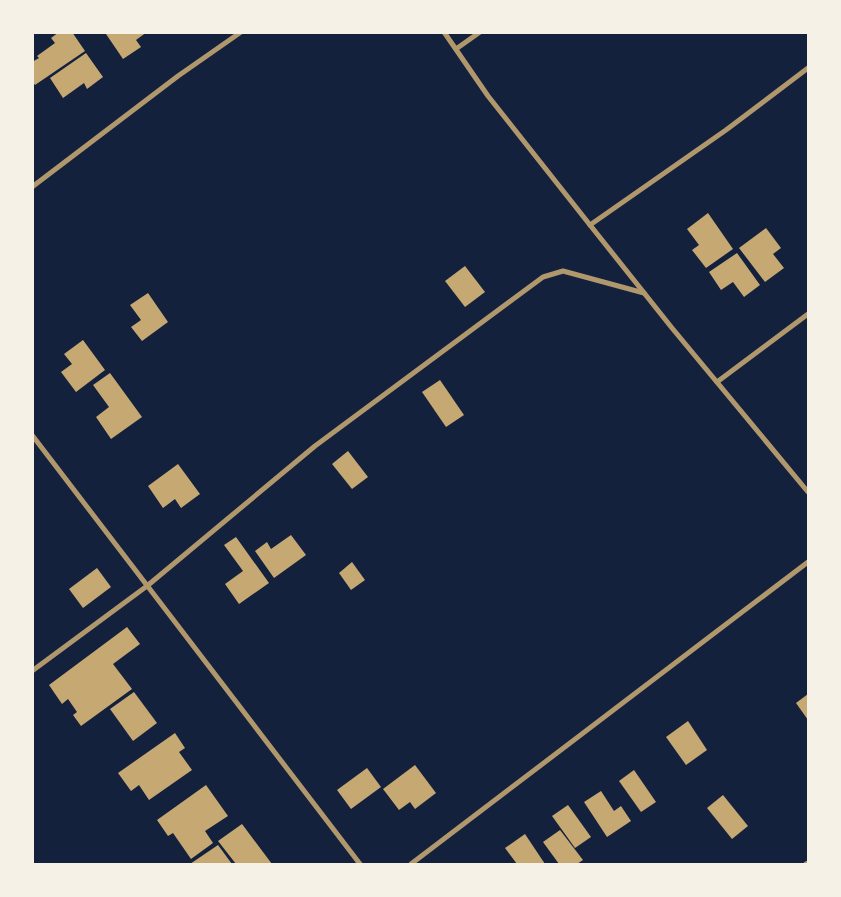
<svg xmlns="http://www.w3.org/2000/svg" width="841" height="897" font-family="'Sofia Sans Condensed',sans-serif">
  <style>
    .building { fill: #c6a872 }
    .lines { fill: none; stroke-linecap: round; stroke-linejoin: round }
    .minor { stroke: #b1986c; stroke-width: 5 }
  </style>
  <rect width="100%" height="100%" fill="#14213d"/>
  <g class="building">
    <path d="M59,32H72L85,51L35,85L32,81V62L39,58L37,56L55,43L51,38Z"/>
    <path d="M108,32H147L136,40L141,47L123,59L106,34Z"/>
    <path d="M86,53L103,77L87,89L84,83L63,98L50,78Z"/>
    <path d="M708,213L733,249L706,268L692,250L699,245L687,229Z"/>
    <path d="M766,228L781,248L773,254L784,268L765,282L739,248Z"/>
    <path d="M737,253L760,285L744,297L733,282L721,290L709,272Z"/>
    <path d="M465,266L485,292L465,307L445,281Z"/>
    <path d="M148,293L168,322L142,341L131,327L141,320L130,305Z"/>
    <path d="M83,340L105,370L76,392L61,372L72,364L64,354Z"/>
    <path d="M110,373L142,417L111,439L96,417L109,407L93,385Z"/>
    <path d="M440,380L464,415L446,427L422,392Z"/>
    <path d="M348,451L368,477L352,489L332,464Z"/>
    <path d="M178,464L200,494L181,508L175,499L163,508L148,486Z"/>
    <path d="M291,535L306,555L274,578L255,551L267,542L271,549Z"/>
    <path d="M236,537L269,583L239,604L225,584L243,571L224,545Z"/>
    <path d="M352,562L365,580L351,590L339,573Z"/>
    <path d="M97,568L111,587L83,608L69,589Z"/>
    <path d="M127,627L140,644L113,664L132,689L81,726L73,715L77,712L68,699L62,704L49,685Z"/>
    <path d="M134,692L157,723L133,741L110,709Z"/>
    <path d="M808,694V720L796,703Z"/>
    <path d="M688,721L707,750L686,765L666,737Z"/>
    <path d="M175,733L185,748L179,752L192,770L149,800L139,785L131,791L118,773Z"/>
    <path d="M415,765L436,793L415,809L410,802L399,810L383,789Z"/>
    <path d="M367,768L381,787L351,809L337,790Z"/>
    <path d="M634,770L656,802L641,812L619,781Z"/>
    <path d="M206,785L228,816L205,831L213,843L191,859L173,833L168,836L157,820Z"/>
    <path d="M601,791L614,811L621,806L631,821L607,837L584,802Z"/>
    <path d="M723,795L748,826L732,839L707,808Z"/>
    <path d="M568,805L591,837L575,848L552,816Z"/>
    <path d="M242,824L272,864H236L218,841Z"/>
    <path d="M560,830L583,860L577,864H559L543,842Z"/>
    <path d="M525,834L545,864H517L505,848Z"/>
    <path d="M218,845L232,864H190Z"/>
  </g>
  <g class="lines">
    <g class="minor">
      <path d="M444,32L488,96L590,225L672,328L808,492"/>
      <path d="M456,49L480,32"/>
      <path d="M32,187L178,76L241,32"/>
      <path d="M590,225L726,130L808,68"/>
      <path d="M717,382L808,314"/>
      <path d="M32,435L360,864"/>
      <path d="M32,671L147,586L315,446L543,277L563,271L644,293"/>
      <path d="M411,864L808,562"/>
      <path d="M806,864L808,863"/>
    </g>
  </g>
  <rect width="841" height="897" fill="none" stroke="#f6f1e7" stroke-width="68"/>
</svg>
